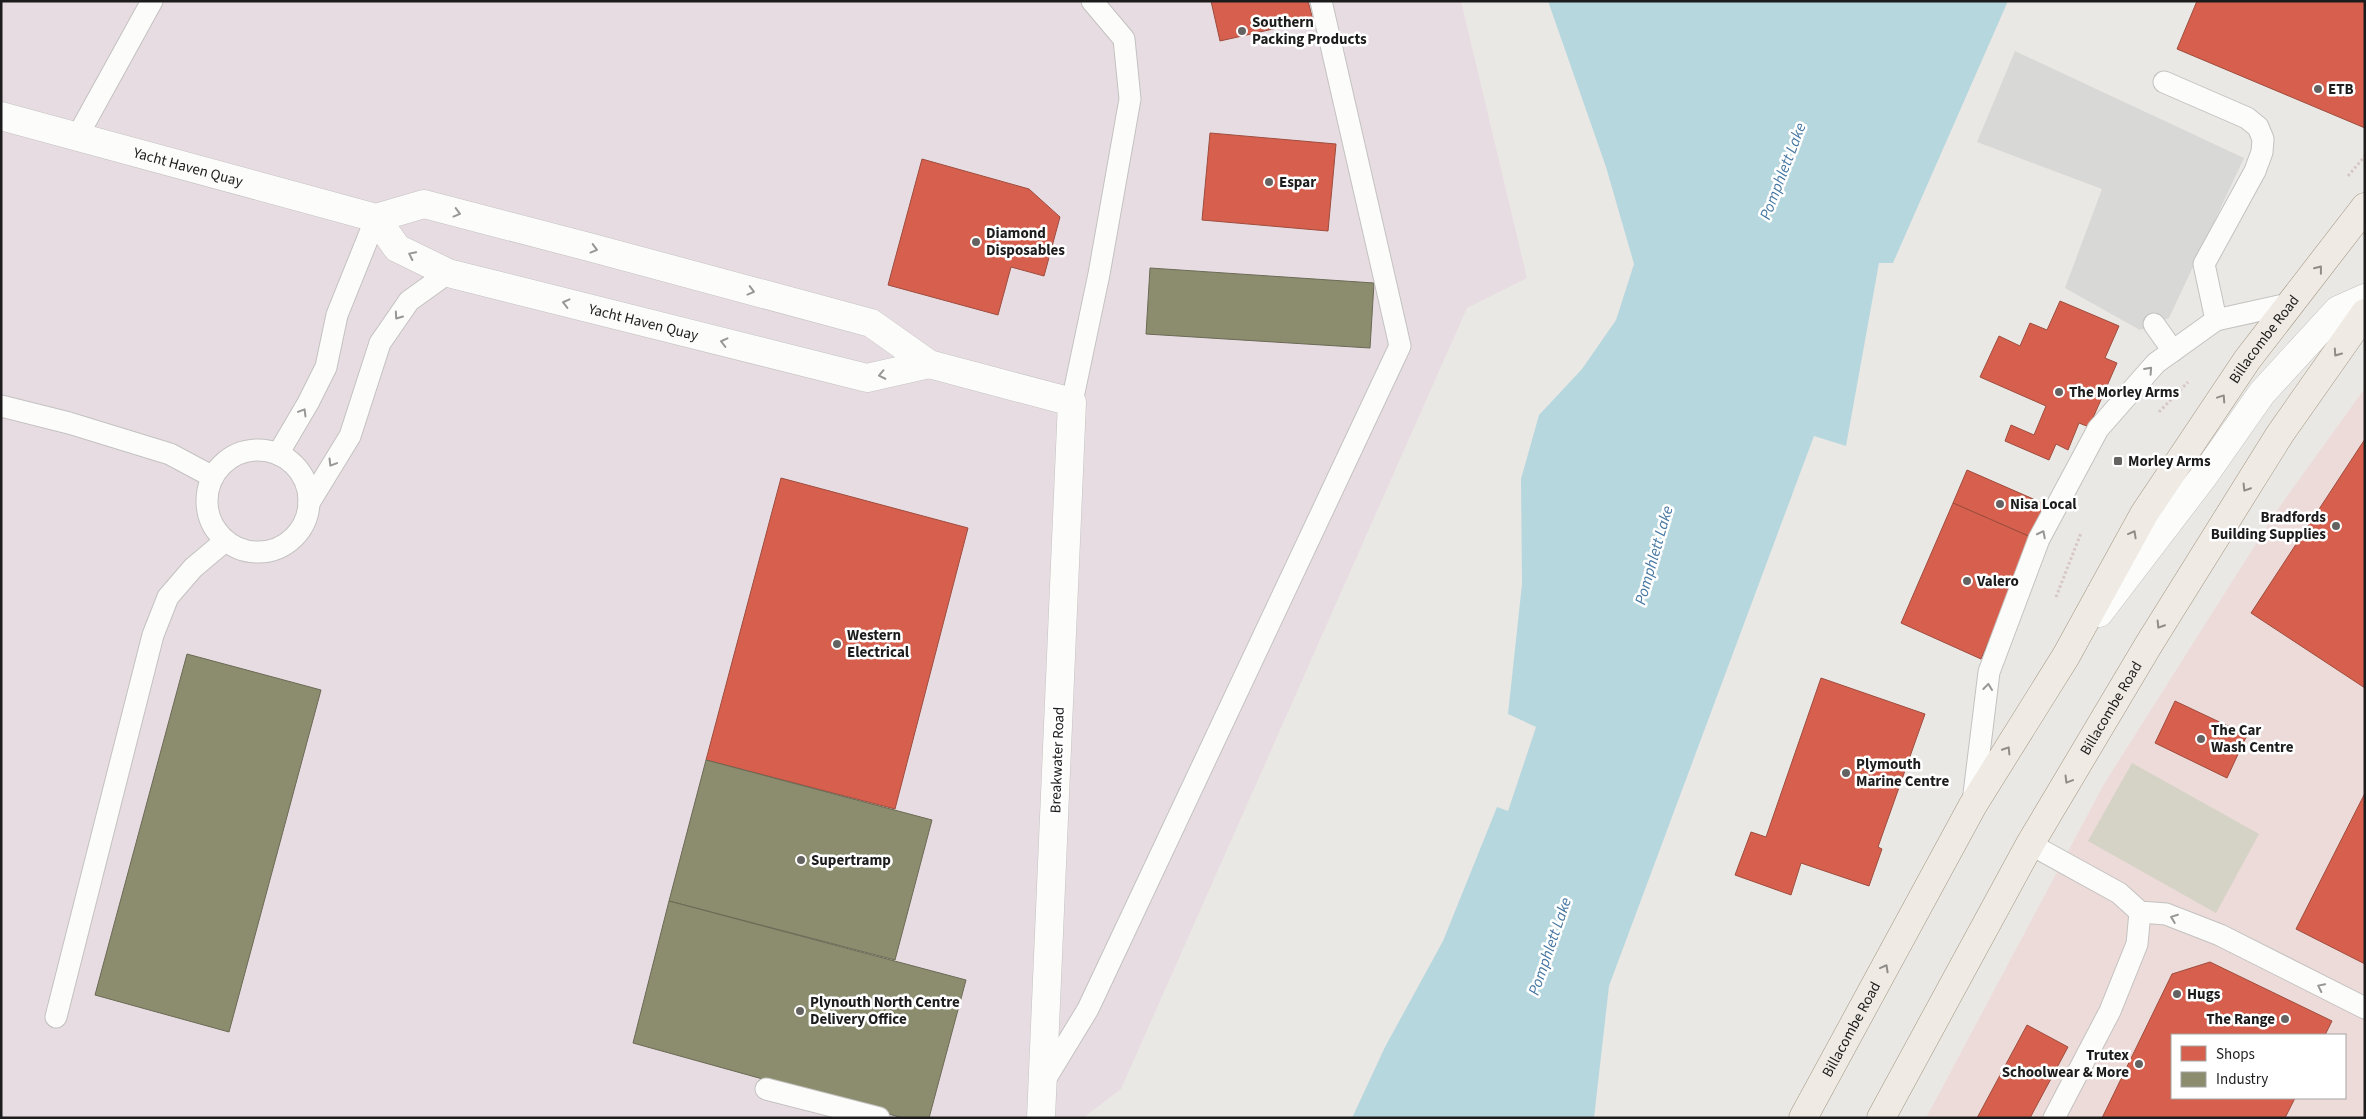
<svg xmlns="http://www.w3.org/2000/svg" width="2366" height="1119" font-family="'Source Sans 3',sans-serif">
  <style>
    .commercial { fill: #eddbd9; fill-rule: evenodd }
    .industrial { fill: #e8dce3 }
    .religious { fill: #d8d8d6 }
    .construction { fill: #d4d3c6 }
    .water { fill: #b7d7de }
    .shops { fill: #d6604d; stroke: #9e4c3e }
    .industry { fill: #8c8c6e; stroke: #6a6a55 }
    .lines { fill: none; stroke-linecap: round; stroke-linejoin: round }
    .service-casing { stroke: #c3c2c0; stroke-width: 23 }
    .minor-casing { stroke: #c3c2c0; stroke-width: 29 }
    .primary-casing { stroke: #a09581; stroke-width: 29 }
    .path { stroke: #d6c7c4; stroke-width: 3; stroke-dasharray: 2.5 2.5; stroke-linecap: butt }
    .service { stroke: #fcfcfb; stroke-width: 21 }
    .minor { stroke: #fcfcfb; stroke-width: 28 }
    .primary { stroke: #efeae3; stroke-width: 28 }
    .oneway { stroke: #979797 }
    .oneway2 { stroke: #908d89 }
    .poi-dot { fill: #646362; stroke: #fff; stroke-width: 2 }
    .labels { text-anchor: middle; stroke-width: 5; stroke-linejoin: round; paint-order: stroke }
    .poi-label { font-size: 15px; font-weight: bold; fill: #1c1c1c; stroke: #fff; text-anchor: start }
    .street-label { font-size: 15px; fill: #1c1c1c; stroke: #fff }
    .water-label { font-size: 16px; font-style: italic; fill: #4677a2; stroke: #fff }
  </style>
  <rect width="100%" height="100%" fill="#eae8e4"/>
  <path class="commercial" d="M2365,388V1118H1926L2104,784L2278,509ZM2172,1035H2345V1098H2172Z"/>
  <path class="industrial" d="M1,1H1461L1527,278L1467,308L1121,1089L1083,1118H1Z"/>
  <path class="religious" d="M2015,51L2244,158L2169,318L2140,330L2065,288L2102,189L1977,142Z"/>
  <path class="construction" d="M2132,763L2259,834L2216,913L2088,841Z"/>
  <path class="water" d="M1548,1H2008L1893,263H1879L1846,446L1814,436L1609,986L1594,1118H1352L1385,1047L1443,941L1497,807L1508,811L1536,727L1508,714L1522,584L1521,479L1539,415L1582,369L1616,320L1634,264L1606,167Z"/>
  <g class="shops">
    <path d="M1211,1H1308L1313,20L1220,41Z"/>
    <path d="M2197,1H2365V128L2177,49Z"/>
    <path d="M1210,133L1336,144L1328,231L1202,220Z"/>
    <path d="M922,159L1029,189L1060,217L1044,276L1011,267L998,315L888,285Z"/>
    <path d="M2060,301L2119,326L2105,358L2117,363L2089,427L2079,423L2068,450L2056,444L2049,460L2005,441L2011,425L2034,435L2046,406L1980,377L1999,336L2020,346L2030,323L2047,330Z"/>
    <path d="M2365,439V688L2251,613Z"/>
    <path d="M1967,470L2047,505L2033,538L1953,503Z"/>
    <path d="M781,478L968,528L895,809L706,760Z"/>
    <path d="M1953,503L2033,538L1981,659L1901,623Z"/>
    <path d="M1821,678L1925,714L1878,847L1882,849L1869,886L1801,863L1791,895L1735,875L1751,832L1766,837Z"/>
    <path d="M2175,701L2247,735L2227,778L2155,743Z"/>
    <path d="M2365,793V964L2296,929Z"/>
    <path d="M2210,962L2332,1021L2325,1035H2172V1098H2295L2285,1118H2102L2172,974Z"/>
    <path d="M2027,1025L2068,1047L2030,1118H1977Z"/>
  </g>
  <g class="industry">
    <path d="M1150,268L1374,283L1370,348L1146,334Z"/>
    <path d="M187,654L321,690L229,1032L95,995Z"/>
    <path d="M706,760L932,820L895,960L669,901Z"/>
    <path d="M669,901L966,980L929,1118H903L633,1043Z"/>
  </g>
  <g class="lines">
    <g class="service-casing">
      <g id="service">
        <path d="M2164,82L2247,118L2258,127L2263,139L2262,152L2255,171L2204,264L2216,320"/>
        <path d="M77,137L152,1"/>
        <path d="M2154,324L2173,351"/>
        <path d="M1072,402L1099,274L1130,99L1124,39L1092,1"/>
        <path d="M1,406L69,423L170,454L213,477"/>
        <circle cx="258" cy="501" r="51"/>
        <path d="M278,454L308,403L326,367L337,315L376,218"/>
        <path d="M309,503L350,436L380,343L409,301L448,273"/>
        <path d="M1973,802L1989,672L2039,539L2098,429L2156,363L2216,320L2293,303"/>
        <path d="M2030,844L2119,893L2140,912L2166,914L2220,935L2365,1008"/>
        <path d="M56,1017L153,635L168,597L193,568L225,541"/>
        <path d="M1043,1083L1088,1009L1400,346L1321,1"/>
        <path d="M766,1089L879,1118"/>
        <path d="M2054,1118L2110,1011L2137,944L2140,912"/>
      </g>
    </g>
    <g class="minor-casing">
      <g id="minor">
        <path id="s1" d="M1,116L376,218L424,204L589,247L871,323L929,364L1072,402L1041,1118"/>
        <path id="s2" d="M376,218L397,248L448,273L867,378L929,364"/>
        <path d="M2099,613L2203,477L2262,393L2338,310L2365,298"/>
      </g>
    </g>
    <g class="primary-casing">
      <g id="primary">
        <path id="s3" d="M1803,1118L1973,805L2066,656L2144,514L2247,360L2365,207"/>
        <path id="s4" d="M1881,1118L2030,844L2149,644L2280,434L2365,313"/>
      </g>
    </g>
    <g class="path">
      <path d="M2348,176L2365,156"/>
      <path d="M2159,412L2188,382"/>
      <path d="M2056,597L2081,533"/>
    </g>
    <use href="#service" class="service"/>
    <use href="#minor" class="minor"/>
    <use href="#primary" class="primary"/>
  </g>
  <defs><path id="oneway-chevron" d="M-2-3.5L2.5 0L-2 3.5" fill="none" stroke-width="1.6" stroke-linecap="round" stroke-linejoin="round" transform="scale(1.25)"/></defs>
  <g class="oneway">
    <use href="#oneway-chevron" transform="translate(457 213) rotate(15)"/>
    <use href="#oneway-chevron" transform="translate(594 249) rotate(15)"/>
    <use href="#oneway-chevron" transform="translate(412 255) rotate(-154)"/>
    <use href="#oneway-chevron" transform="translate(751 291) rotate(15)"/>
    <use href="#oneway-chevron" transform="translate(566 303) rotate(-166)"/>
    <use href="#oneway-chevron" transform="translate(398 316) rotate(125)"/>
    <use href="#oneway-chevron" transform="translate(724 342) rotate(-166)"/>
    <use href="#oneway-chevron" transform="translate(2149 370) rotate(-48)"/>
    <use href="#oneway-chevron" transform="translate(882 375) rotate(168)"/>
    <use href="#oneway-chevron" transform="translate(303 412) rotate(-59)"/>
    <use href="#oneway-chevron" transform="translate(332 463) rotate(121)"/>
    <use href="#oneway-chevron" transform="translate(2042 534) rotate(-63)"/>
    <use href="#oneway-chevron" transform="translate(1988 687) rotate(-83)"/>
    <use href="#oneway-chevron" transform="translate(2174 918) rotate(-159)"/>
    <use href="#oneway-chevron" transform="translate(2321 987) rotate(-154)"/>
  </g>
  <g class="oneway2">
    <use href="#oneway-chevron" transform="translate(2319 269) rotate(-52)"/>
    <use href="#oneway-chevron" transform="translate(2337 353) rotate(125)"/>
    <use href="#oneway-chevron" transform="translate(2222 398) rotate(-56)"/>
    <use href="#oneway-chevron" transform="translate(2246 488) rotate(122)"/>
    <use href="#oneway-chevron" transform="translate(2133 534) rotate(-61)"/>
    <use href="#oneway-chevron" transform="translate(2160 625) rotate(122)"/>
    <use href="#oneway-chevron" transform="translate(2007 750) rotate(-58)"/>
    <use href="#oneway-chevron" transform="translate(2068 780) rotate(121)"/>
    <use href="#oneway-chevron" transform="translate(1885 968) rotate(-61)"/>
  </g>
  <g class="poi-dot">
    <circle cx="1242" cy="31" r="5"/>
    <circle cx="2318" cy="89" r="5"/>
    <circle cx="1269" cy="182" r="5"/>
    <circle cx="976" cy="242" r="5"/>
    <circle cx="2059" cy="392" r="5"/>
    <rect x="2113" y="456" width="10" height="10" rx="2.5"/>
    <circle cx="2000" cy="504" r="5"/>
    <circle cx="2336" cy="526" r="5"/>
    <circle cx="1967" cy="581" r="5"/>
    <circle cx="837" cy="644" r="5"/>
    <circle cx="2201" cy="739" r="5"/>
    <circle cx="1846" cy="773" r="5"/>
    <circle cx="801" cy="860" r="5"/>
    <circle cx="2177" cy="994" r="5"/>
    <circle cx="800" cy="1011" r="5"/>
    <circle cx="2285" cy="1019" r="5"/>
    <circle cx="2139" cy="1064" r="5"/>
  </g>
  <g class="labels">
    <g class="poi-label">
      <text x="1252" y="27">Southern<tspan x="1252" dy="17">Packing Products</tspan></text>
      <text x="2328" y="94">ETB</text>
      <text x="1279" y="187">Espar</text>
      <text x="986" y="238">Diamond<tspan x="986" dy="17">Disposables</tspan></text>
      <text x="2069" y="397">The Morley Arms</text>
      <text x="2128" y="466">Morley Arms</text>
      <text x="2010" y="509">Nisa Local</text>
      <text x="2326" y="522" text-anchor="end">Bradfords<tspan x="2326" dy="17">Building Supplies</tspan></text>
      <text x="1977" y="586">Valero</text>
      <text x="847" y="640">Western<tspan x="847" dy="17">Electrical</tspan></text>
      <text x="2211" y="735">The Car<tspan x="2211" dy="17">Wash Centre</tspan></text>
      <text x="1856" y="769">Plymouth<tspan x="1856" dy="17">Marine Centre</tspan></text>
      <text x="811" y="865">Supertramp</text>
      <text x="2187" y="999">Hugs</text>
      <text x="810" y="1007">Plynouth North Centre<tspan x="810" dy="17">Delivery Office</tspan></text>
      <text x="2275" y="1024" text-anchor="end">The Range</text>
      <text x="2129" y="1060" text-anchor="end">Trutex<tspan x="2129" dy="17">Schoolwear &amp; More</tspan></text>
    </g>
    <g class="street-label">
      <text dy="5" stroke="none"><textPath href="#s1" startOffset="194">Yacht Haven Quay</textPath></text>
      <text dy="5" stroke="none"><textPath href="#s2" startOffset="295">Yacht Haven Quay</textPath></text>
      <text dy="5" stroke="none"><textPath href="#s3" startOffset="906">Billacombe Road</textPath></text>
      <text dy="5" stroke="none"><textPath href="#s4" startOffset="470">Billacombe Road</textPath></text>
      <text transform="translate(1057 760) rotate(-88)" y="5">Breakwater Road</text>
      <text dy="5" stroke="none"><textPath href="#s3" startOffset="101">Billacombe Road</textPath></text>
    </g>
    <g class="water-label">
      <text transform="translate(1782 171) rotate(-69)" y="6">Pomphlett Lake</text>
      <text transform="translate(1653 555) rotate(-74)" y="6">Pomphlett Lake</text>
      <text transform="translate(1549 946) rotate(-71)" y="6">Pomphlett Lake</text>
    </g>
  </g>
  <rect width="2366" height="1119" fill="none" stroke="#1c1c1c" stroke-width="5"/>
  <rect x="2171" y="1034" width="175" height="65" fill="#ffffff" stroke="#a4a4a4"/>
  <rect x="2181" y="1046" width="25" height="15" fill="#d6604d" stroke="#a4a4a4"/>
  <text x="2216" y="1059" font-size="15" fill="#1c1c1c">Shops</text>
  <rect x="2181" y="1072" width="25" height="15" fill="#8c8c6e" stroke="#a4a4a4"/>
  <text x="2216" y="1084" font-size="15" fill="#1c1c1c">Industry</text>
</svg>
